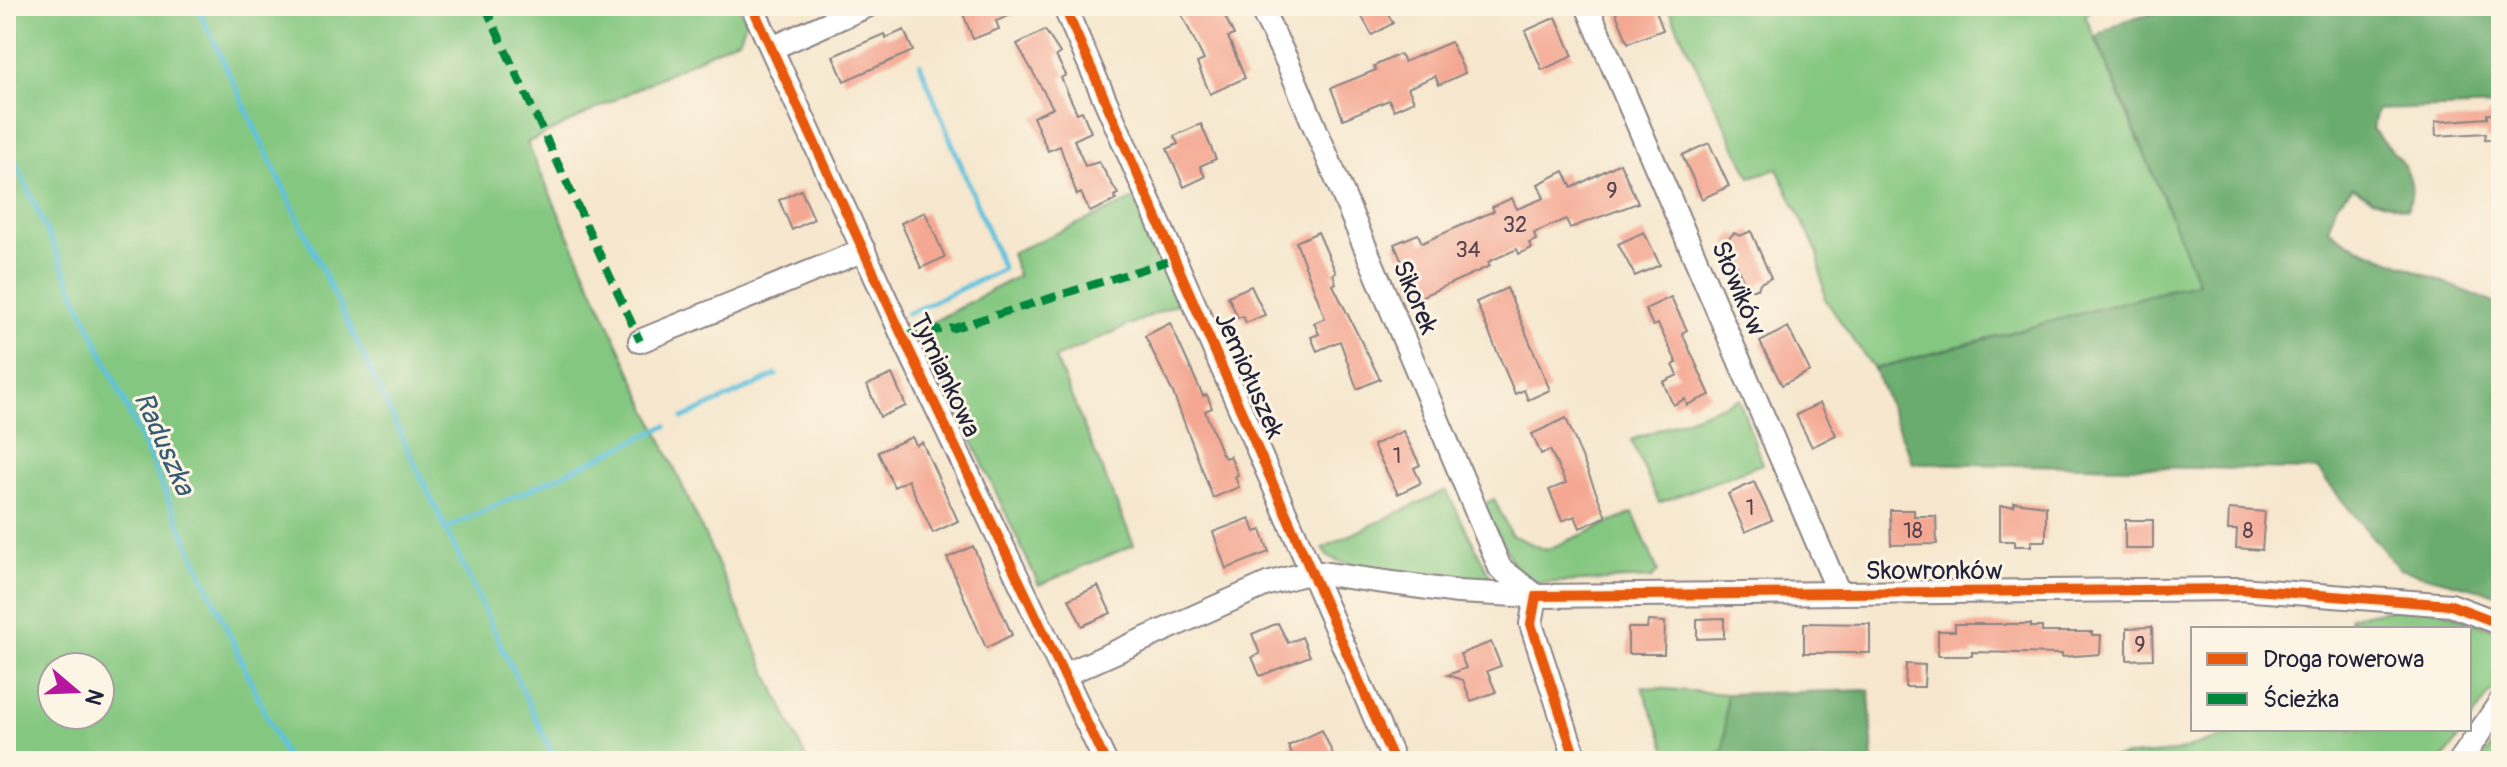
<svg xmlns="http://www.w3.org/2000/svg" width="2507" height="767" font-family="Pangolin,sans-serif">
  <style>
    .green { fill: #84c780; stroke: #53745e; stroke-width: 2; fill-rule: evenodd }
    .forest { fill: #6bac6e; stroke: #466754; stroke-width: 2 }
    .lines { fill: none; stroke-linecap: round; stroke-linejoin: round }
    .stream { stroke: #60c2de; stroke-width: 5 }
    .building { fill: #f4a893 }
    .minor-casing { stroke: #8c8484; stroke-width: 26 }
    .minor { stroke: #fff; stroke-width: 22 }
    .quiet { stroke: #00873e; stroke-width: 8; stroke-dasharray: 16 8; stroke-linecap: butt }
    .cycleway-casing { stroke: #fcf5e5; stroke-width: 15 }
    .cycleway { stroke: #e8590c; stroke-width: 10 }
    .labels { text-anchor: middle; stroke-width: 6; stroke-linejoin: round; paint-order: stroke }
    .number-label { font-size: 22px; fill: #564451 }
    .street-label { font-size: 26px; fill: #22223b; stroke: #fcf5e5 }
    .water-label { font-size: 28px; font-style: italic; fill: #385a74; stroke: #fcf5e5 }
  </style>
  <rect width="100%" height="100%" fill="#fcf5e5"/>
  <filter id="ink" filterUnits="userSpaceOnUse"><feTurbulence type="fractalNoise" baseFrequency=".0125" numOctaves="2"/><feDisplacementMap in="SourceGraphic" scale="16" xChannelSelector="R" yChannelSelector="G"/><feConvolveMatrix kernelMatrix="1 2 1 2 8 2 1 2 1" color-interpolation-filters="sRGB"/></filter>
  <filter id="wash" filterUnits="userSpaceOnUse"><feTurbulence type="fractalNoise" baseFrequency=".006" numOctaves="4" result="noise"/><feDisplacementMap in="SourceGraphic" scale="32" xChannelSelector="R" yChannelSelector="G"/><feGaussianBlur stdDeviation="1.8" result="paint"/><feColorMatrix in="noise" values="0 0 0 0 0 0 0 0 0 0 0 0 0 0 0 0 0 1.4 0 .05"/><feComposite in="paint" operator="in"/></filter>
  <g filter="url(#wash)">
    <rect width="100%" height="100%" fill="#f6e7ce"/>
    <g class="green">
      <path d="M6,6H739L746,21L740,38L527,143L807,761H6ZM52,667H100V715H52Z"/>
      <path d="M1667,6H2098L2085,15L2199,282L1874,369L1825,299L1818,253L1777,169L1750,177Z"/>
      <path d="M1137,198L1177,304L1055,358L1134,545L1039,585L920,329L1018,276L1011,253Z"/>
      <path d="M1739,399L1762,464L1659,503L1631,440Z"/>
      <path d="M1446,490L1490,576L1458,582L1343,563L1327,556L1323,548Z"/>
      <path d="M1494,499L1511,535L1546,550L1633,513L1658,571L1652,578L1538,583L1515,568L1483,505Z"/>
      <path d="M2408,606L2439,610L2501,632V678L2469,723V629H2350V617Z"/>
      <path d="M1642,687L1726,694L1748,761H1671Z"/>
      <path d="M2247,729H2465L2442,761H2071L2175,752Z"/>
      <path d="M2501,733V761H2481Z"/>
    </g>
    <g class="forest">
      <path d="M2184,6H2501V106L2377,110L2372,129C2394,154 2423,175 2407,209L2372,199L2353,187L2337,203L2328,229L2349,243L2501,306V595L2399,569L2317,470L1913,463L1874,369L2198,282L2096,37L2124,21Z"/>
      <path d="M1869,690L1873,761H1710L1724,749L1726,694Z"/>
    </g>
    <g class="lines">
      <g class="stream">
        <path d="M197,6L556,761"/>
        <path d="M6,141L287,761"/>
        <path d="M907,314L1003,269L920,64"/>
        <path d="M683,418L776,375"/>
        <path d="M445,529L666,426"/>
      </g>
    </g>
    <g id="blocks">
      <g class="building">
        <path d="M960,6H1031V7L996,21L999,29L973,39Z"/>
        <path d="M1196,6H1220L1234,35L1228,37L1245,78L1210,94L1197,63L1204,60L1181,13Z"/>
        <path d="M1356,6H1384L1393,23L1372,35Z"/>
        <path d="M1613,6H1654L1663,30L1628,43Z"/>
        <path d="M1556,17L1573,56L1542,70L1525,31Z"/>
        <path d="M904,30L913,51L844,81L833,56L884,34L886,38Z"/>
        <path d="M1045,30L1060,53L1056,56L1066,75L1061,78L1077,113L1082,111L1091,132L1074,140L1085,166L1099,162L1118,194L1114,196L1116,200L1090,212L1081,193L1077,195L1060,146L1048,151L1033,117L1053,108L1017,44Z"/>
        <path d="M1451,42L1465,73L1439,85L1435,76L1408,88L1414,101L1394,110L1389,100L1343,119L1331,88L1376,70L1374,66L1400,54L1404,62Z"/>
        <path d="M2487,114L2501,115V140L2485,139L2486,133L2436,136L2435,122L2487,118Z"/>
        <path d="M1201,124L1216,159L1200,166L1205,177L1184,187L1167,149L1178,144L1174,136Z"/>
        <path d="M1709,143L1729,186L1702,199L1682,155Z"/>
        <path d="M1620,163L1638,203L1570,228L1566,219L1534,233L1536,240L1529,243L1532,248L1519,254L1517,249L1488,262L1490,266L1418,298L1394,244L1418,234L1422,243L1494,211L1492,207L1512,198L1517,209L1544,198L1538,184L1564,171L1572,188Z"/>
        <path d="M801,190L814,219L792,230L779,200Z"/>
        <path d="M925,212L945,257L921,268L901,223Z"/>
        <path d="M1751,231L1771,278L1760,283L1758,289H1747L1726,241L1734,233L1740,236Z"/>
        <path d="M1318,232L1336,273L1333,274L1336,283L1333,285L1380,379L1357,389L1340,341L1317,351L1311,337L1319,334L1314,323L1325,318L1296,242Z"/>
        <path d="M1644,232L1660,265L1635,276L1618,244Z"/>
        <path d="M1251,286L1265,315L1246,323L1243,316L1238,318L1228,296Z"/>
        <path d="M1507,288L1550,390L1528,400L1524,390L1515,394L1476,302Z"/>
        <path d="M1671,297L1687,330L1682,333L1710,395L1687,405L1685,399L1673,405L1663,382L1678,375L1673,365L1677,363L1658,324L1653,326L1645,309Z"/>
        <path d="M1170,323L1203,396L1207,395L1212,408L1205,411L1221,452L1225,458L1230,456L1238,475L1235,477L1239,487L1213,498L1173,393L1145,336Z"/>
        <path d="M1788,327L1810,371L1782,385L1760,342Z"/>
        <path d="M892,374L906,406L880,417L867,385Z"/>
        <path d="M1820,403L1836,435L1812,447L1796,415Z"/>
        <path d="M1566,418L1606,517L1580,528L1575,516L1562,521L1549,490L1566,483L1550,450L1541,454L1532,434Z"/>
        <path d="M1403,431L1420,465L1414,468L1421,483L1398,494L1373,445Z"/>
        <path d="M912,437L916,445L922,442L958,521L933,533L908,480L894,487L878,452Z"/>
        <path d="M1754,482L1772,520L1745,532L1728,494Z"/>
        <path d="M2014,502L2046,506V541H2031V546H2015V541H2000V506H2014Z"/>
        <path d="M2229,509L2265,512L2262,550L2236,548L2237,530H2228Z"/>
        <path d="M1890,510H1914V516H1936L1937,544L1891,545Z"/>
        <path d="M1250,518L1255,532L1261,530L1269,552L1226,569L1213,532Z"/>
        <rect x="2125" y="520" width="28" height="29"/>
        <path d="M973,546L1012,635L986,648L947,558Z"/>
        <path d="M1098,586L1111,613L1082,626L1069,599Z"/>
        <path d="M1724,618V638L1697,639V619Z"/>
        <path d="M1648,621L1665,622L1664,654H1628V628H1647Z"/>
        <path d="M1278,623L1288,643L1302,637L1310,656L1260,676L1252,657L1260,654L1252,634Z"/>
        <path d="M1804,623L1870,624V653H1804Z"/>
        <path d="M1955,624H2031V627H2042V632H2092V635H2101L2100,654L2062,657V654L1972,652V656H1938V631H1955Z"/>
        <path d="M2152,627L2153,659L2127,660V628Z"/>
        <path d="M1491,642L1501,666L1487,671L1496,692L1471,701L1463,680L1448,675L1466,668L1460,654Z"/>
        <path d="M1906,664L1925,665L1924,687H1905Z"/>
        <path d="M1322,730L1336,761H1295L1288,746Z"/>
      </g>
    </g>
  </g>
  <g filter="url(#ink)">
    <use href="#blocks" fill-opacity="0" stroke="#8c8484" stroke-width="2"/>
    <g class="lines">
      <g class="minor-casing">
        <g id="minor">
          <path d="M752,6L902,335L1105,761"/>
          <path d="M1064,6L1394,761"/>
          <path d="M1260,6L1287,61L1500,568L1536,596"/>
          <path d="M1587,6L1839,593"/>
          <path d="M772,48L867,6"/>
          <path d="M640,341L864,250"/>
          <path d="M1064,675L1267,584L1312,572L1458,592L1536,596"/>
          <path d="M1576,761L1531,624L1536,596L2240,589L2451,605L2501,624"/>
          <path d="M2460,761L2501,701"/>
        </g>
      </g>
      <use href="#minor" class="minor"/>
      <g class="quiet">
        <path d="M485,6L640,341"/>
        <path d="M902,335L954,328L1175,259"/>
      </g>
      <g class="cycleway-casing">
        <g id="cycleway">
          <path d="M752,6L902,335L1105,761"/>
          <path d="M1064,6L1394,761"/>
          <path d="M1576,761L1531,624L1536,596L2240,589L2451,605L2501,624"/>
        </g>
      </g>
      <use href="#cycleway" class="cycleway"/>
    </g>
  </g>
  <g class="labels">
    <g class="number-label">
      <text x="1612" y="198">9</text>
      <text x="1515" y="232">32</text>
      <text x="1468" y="257">34</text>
      <text x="1397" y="463">1</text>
      <text x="1750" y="515">1</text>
      <text x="1913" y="538">18</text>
      <text x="2248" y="538">8</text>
      <text x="2140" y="652">9</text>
    </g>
    <g class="street-label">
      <text transform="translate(1739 288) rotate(67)" y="9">Słowików</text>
      <text transform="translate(1416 297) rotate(67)" y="9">Sikorek</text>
      <text transform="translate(946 375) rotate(65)" y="9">Tymiankowa</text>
      <text transform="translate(1250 375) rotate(66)" y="9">Jemiołuszek</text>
      <text x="1934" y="579">Skowronków</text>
    </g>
    <g class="water-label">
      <text transform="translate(165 443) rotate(66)" y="10">Raduszka</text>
    </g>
  </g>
  <rect width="2507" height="767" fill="none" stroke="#fcf5e5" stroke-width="32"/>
  <rect x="2191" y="627" width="280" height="104" fill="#fcf5e5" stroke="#a5a1a1" stroke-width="2"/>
  <rect x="2207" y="653" width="40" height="12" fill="#e8590c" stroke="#a5a1a1" stroke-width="2"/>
  <text x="2263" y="667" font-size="24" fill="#22223b">Droga rowerowa</text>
  <rect x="2207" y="693" width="40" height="12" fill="#00873e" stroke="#a5a1a1" stroke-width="2"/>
  <text x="2263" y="707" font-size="24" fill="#22223b">Ścieżka</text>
  <g transform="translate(76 691) rotate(109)"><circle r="38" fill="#fcf5e5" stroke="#a5a1a1" stroke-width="2"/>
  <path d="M0-6L14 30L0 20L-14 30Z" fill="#b5179e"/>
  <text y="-12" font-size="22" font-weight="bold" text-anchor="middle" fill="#22223b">N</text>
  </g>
</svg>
